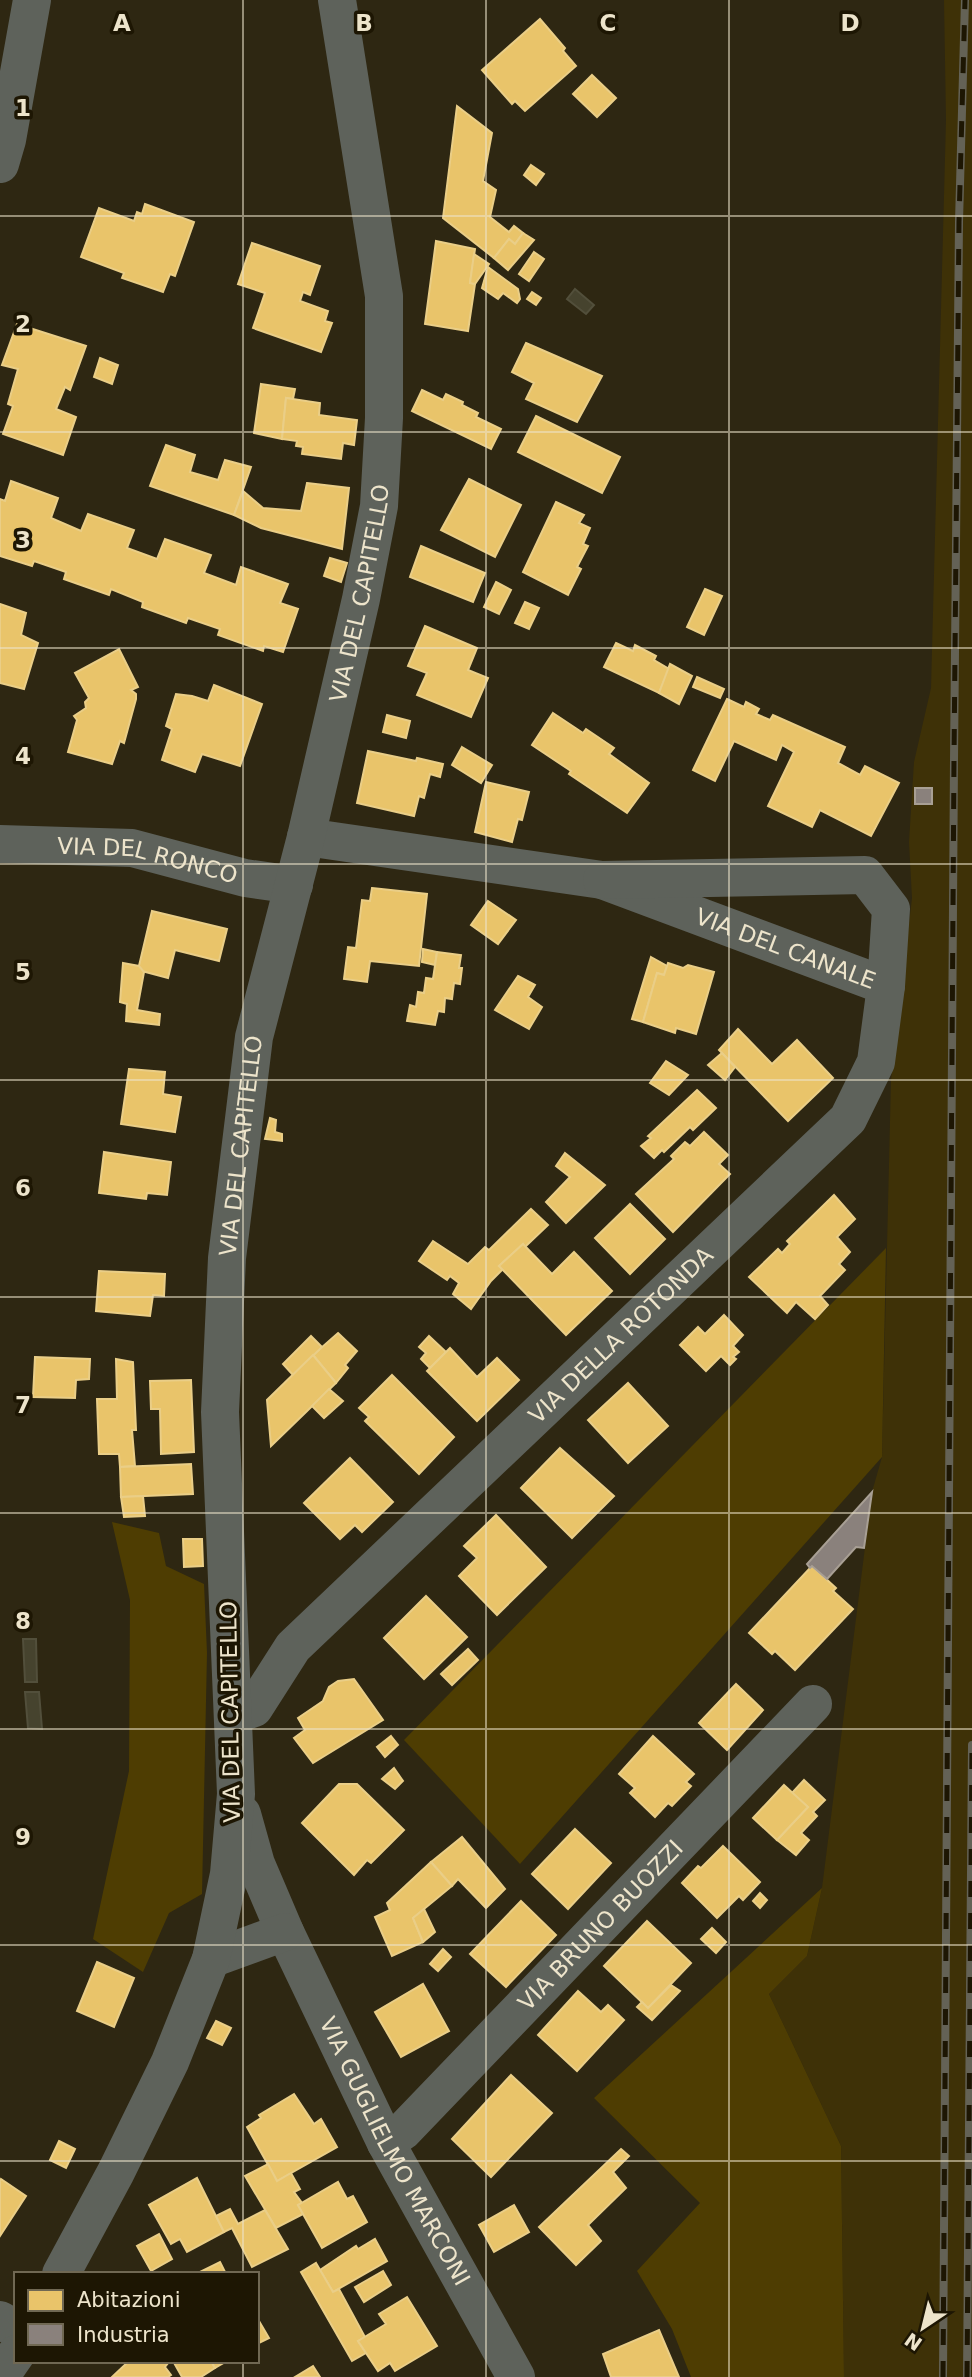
<svg xmlns="http://www.w3.org/2000/svg" width="972" height="2377" font-family="'DejaVu Sans',sans-serif">
  <style>
    .built { fill: #3e3107 }
    .green { fill: #4e3d02 }
    .homes { fill: #e9c46a; stroke: #eace87; stroke-width: 2 }
    .industry { fill: #8a817c; stroke: #a89f94; stroke-width: 2 }
    .building { fill: #46432e; stroke: #524f3b; stroke-width: 2 }
    .lines { fill: none; stroke-linecap: round; stroke-linejoin: round }
    .minor { stroke: #5e625b; stroke-width: 38 }
    .rail-casing { stroke: #646256; stroke-width: 8 }
    .rail { stroke: #1d1603; stroke-width: 5; stroke-dasharray: 16; stroke-linecap: butt }
    .grid { fill: none; stroke: #ede4cb; stroke-width: 2; stroke-opacity: 0.55 }
    .labels { text-anchor: middle; stroke-width: 7; stroke-linejoin: round; paint-order: stroke }
    .street-label { font-size: 23px; fill: #ede4cb; stroke: #1d1603 }
    .grid-label { font-size: 23px; text-anchor: middle; font-weight: bold; fill: #ede4cb; stroke: #1d1603; stroke-width: 7; stroke-linejoin: round; paint-order: stroke }
  </style>
  <rect width="100%" height="100%" fill="#2e2712"/>
  <path class="built" d="M944,0H972V2377H844L841,2146L769,1994L807,1956L822,1888L872,1492L882,1457L891,1080L912,898L909,842L914,762L931,688L946,120Z"/>
  <g class="green">
    <path d="M886,1248L882,1457L520,1864L404,1740Z"/>
    <path d="M112,1522L159,1533L166,1566L204,1584L207,1653L202,1894L169,1913L143,1972L93,1939L129,1771L130,1600Z"/>
    <path d="M822,1888L807,1956L769,1994L841,2146L844,2377H691L672,2329L637,2271L700,2203L594,2098Z"/>
  </g>
  <g class="homes">
    <path d="M540,19L565,48L563,51L576,66L525,111L515,101L512,104L482,70Z"/>
    <path d="M592,75L616,98L597,117L573,94Z"/>
    <path d="M457,106L492,133L483,181L496,190L490,217L509,232L514,226L523,233L515,244L509,239L494,258L443,218Z"/>
    <path d="M531,165L544,174L536,185L524,175Z"/>
    <path d="M145,204L194,222L175,276L170,274L163,292L122,278L124,273L81,257L99,208L134,221L137,212L142,214Z"/>
    <path d="M523,233L534,240L508,270L494,258L509,239L515,244Z"/>
    <path d="M436,241L475,249L470,283L475,284L468,331L425,324Z"/>
    <path d="M252,243L320,266L310,295L303,292L300,301L328,311L325,321L332,323L321,352L253,328L265,293L238,284Z"/>
    <path d="M534,252L544,259L529,281L519,274Z"/>
    <path d="M474,254L489,264L475,284L470,283Z"/>
    <path d="M488,267L518,289L520,299L517,303L503,293L498,299L482,288Z"/>
    <path d="M532,292L541,298L536,305L527,299Z"/>
    <path d="M17,324L86,346L70,390L65,387L56,409L76,417L63,455L3,434L13,406L8,404L18,369L2,365Z"/>
    <path d="M526,343L602,376L577,422L526,399L534,383L512,372Z"/>
    <path d="M100,358L118,365L112,384L94,377Z"/>
    <path d="M261,384L295,389L293,399L286,398L282,439L254,433Z"/>
    <path d="M422,390L443,400L446,394L463,402L462,405L478,413L476,417L501,429L491,449L412,411Z"/>
    <path d="M286,398L320,403L319,415L357,420L354,445L343,443L341,459L302,454L303,447L296,446L297,441L282,439Z"/>
    <path d="M536,416L620,457L602,493L518,452Z"/>
    <path d="M166,445L195,455L190,472L218,480L225,460L251,467L234,515L150,486Z"/>
    <path d="M469,479L521,505L495,557L441,530Z"/>
    <path d="M11,481L58,498L51,518L81,531L88,514L134,530L127,548L157,559L165,539L211,555L204,573L236,585L241,567L288,584L280,603L298,609L283,652L264,646L263,651L218,635L220,629L188,618L186,623L142,607L143,602L111,589L109,595L64,579L66,572L34,561L32,566L0,556V499L5,501Z"/>
    <path d="M307,483L349,488L342,549L261,528L234,515L243,491L263,508L301,511Z"/>
    <path d="M556,502L584,515L579,523L590,528L583,544L588,546L577,567L581,569L568,595L523,572Z"/>
    <path d="M421,546L485,573L473,602L410,577Z"/>
    <path d="M330,558L347,563L341,582L324,576Z"/>
    <path d="M496,582L511,590L499,614L484,607Z"/>
    <path d="M705,589L722,596L704,635L687,627Z"/>
    <path d="M525,602L539,608L529,629L515,623Z"/>
    <path d="M0,604L26,613L21,635L38,643L24,689L0,683Z"/>
    <path d="M425,626L477,648L468,670L488,678L471,717L417,695L427,673L408,666Z"/>
    <path d="M616,643L633,651L635,645L656,656L654,660L669,669L659,693L604,667Z"/>
    <path d="M119,649L138,687L131,690L136,694V699L124,743L120,741L112,764L68,752L77,720L74,716L86,708L85,702L89,698L75,673Z"/>
    <path d="M670,664L692,676L679,704L659,693Z"/>
    <path d="M697,677L724,689L720,698L693,687Z"/>
    <path d="M214,685L262,704L240,766L202,754L195,772L162,760L172,729L166,726L176,694L192,696L208,701Z"/>
    <path d="M727,699L744,707L746,702L759,709L756,714L770,720L773,715L845,747L838,763L860,775L865,766L899,783L871,836L820,810L812,827L768,806L794,752L782,745L776,760L734,741L715,781L693,770Z"/>
    <path d="M553,713L583,733L586,729L614,748L609,754L649,783L627,813L569,774L571,771L532,745Z"/>
    <path d="M387,715L410,721L406,738L383,732Z"/>
    <path d="M462,747L492,765L481,783L452,765Z"/>
    <path d="M368,751L416,761L417,758L443,764L440,777L430,774L424,798L419,796L414,816L357,803Z"/>
    <path d="M486,782L529,792L522,820L518,819L512,842L475,832Z"/>
    <path d="M372,888L427,894L419,966L370,961L367,982L344,979L348,947L356,948L362,900L370,901Z"/>
    <path d="M488,901L516,920L498,944L471,925Z"/>
    <path d="M152,911L227,929L219,961L175,950L168,978L138,970Z"/>
    <path d="M423,949L437,952L435,965L422,962Z"/>
    <path d="M437,952L461,955L459,968H462L460,984L454,983L452,999L445,998L444,1012L438,1011L435,1025L407,1021L410,1005L416,1007L418,992L424,993L426,978L433,979Z"/>
    <path d="M651,957L667,966L664,975L657,973L643,1022L632,1019Z"/>
    <path d="M123,963L139,966L144,972L137,1010L160,1014L159,1025L126,1021L127,1004L120,1002Z"/>
    <path d="M668,963L683,968L688,965L714,972L696,1034L676,1028L675,1033L643,1022L657,973L664,975Z"/>
    <path d="M518,976L535,985L528,997L542,1007L529,1029L495,1010Z"/>
    <path d="M738,1029L772,1064L797,1040L833,1078L788,1121L719,1050Z"/>
    <path d="M722,1053L735,1067L725,1080L708,1065Z"/>
    <path d="M666,1061L688,1075L669,1095L650,1083Z"/>
    <path d="M129,1069L165,1072L163,1094L181,1097L175,1132L121,1124Z"/>
    <path d="M697,1090L716,1108L693,1130L690,1127L664,1152L662,1150L654,1158L641,1146L651,1138L648,1136Z"/>
    <path d="M270,1118L276,1120L275,1132L282,1134V1141L265,1139Z"/>
    <path d="M704,1132L728,1155L719,1164L730,1174L673,1232L636,1194L674,1159L671,1156L685,1142L690,1146Z"/>
    <path d="M104,1152L171,1162L167,1195L147,1193L146,1199L99,1193Z"/>
    <path d="M565,1153L605,1185L566,1223L546,1202L570,1177L556,1166Z"/>
    <path d="M834,1195L855,1219L837,1237L850,1252L839,1264L845,1270L820,1296L828,1305L815,1319L796,1302L787,1313L749,1277L778,1249L782,1253L790,1244L787,1241Z"/>
    <path d="M630,1204L665,1239L630,1274L595,1238Z"/>
    <path d="M531,1209L548,1225L525,1247L523,1244L499,1266L503,1269L491,1281L471,1309L453,1294L459,1283L450,1276L447,1280L419,1261L433,1241L468,1264L485,1247L489,1250Z"/>
    <path d="M523,1244L552,1274L574,1252L612,1291L566,1335L499,1266Z"/>
    <path d="M99,1271L165,1274L164,1296L153,1295L150,1316L96,1311Z"/>
    <path d="M724,1315L743,1335L733,1346L739,1352L733,1357L736,1359L730,1365L721,1356L706,1371L680,1345L698,1327L705,1334Z"/>
    <path d="M338,1333L357,1351L345,1365L348,1368L336,1383L313,1355Z"/>
    <path d="M311,1336L322,1347L293,1375L283,1364Z"/>
    <path d="M429,1336L446,1352L430,1368L421,1359L426,1353L419,1347Z"/>
    <path d="M450,1348L477,1377L497,1358L519,1380L477,1421L427,1371Z"/>
    <path d="M313,1355L336,1383L271,1446L267,1400Z"/>
    <path d="M35,1357L90,1359L89,1379L76,1380L75,1398L33,1397Z"/>
    <path d="M116,1359L133,1362L136,1430H132L135,1466L120,1467L119,1454H99L97,1399H117Z"/>
    <path d="M392,1375L454,1437L419,1474L365,1421L369,1417L359,1408Z"/>
    <path d="M191,1380L194,1452L161,1454L160,1409H151L150,1381Z"/>
    <path d="M628,1383L668,1426L628,1463L588,1420Z"/>
    <path d="M329,1389L343,1401L324,1418L312,1406Z"/>
    <path d="M560,1448L614,1496L572,1538L521,1488Z"/>
    <path d="M350,1458L393,1502L362,1532L355,1525L340,1539L304,1503Z"/>
    <path d="M191,1464L193,1494L121,1497L120,1467Z"/>
    <path d="M143,1496L145,1516L124,1517L121,1497Z"/>
    <path d="M496,1515L546,1567L497,1615L459,1576L477,1558L464,1546Z"/>
    <path d="M183,1539H202L203,1566L184,1567Z"/>
    <path d="M812,1566L836,1588L833,1591L853,1609L795,1670L775,1651L772,1654L749,1633Z"/>
    <path d="M426,1596L467,1637L424,1679L384,1638Z"/>
    <path d="M468,1649L478,1660L452,1685L441,1674Z"/>
    <path d="M354,1679L383,1720L313,1763L294,1738L305,1730L298,1718L323,1701L329,1687L338,1681Z"/>
    <path d="M736,1684L763,1710L727,1750L699,1723Z"/>
    <path d="M391,1736L398,1745L385,1757L377,1747Z"/>
    <path d="M653,1736L694,1774L686,1782L691,1786L672,1806L668,1803L655,1817L630,1793L635,1788L619,1774Z"/>
    <path d="M394,1768L403,1781L395,1789L382,1779Z"/>
    <path d="M804,1780L825,1800L813,1812L817,1816L801,1833L809,1840L796,1855L777,1840L808,1807L792,1793Z"/>
    <path d="M339,1784H357L404,1830L371,1863L367,1860L354,1875L302,1823Z"/>
    <path d="M784,1785L808,1807L777,1840L753,1818Z"/>
    <path d="M575,1829L611,1863L568,1909L532,1874Z"/>
    <path d="M462,1837L505,1889L486,1908L458,1879L452,1886L431,1862Z"/>
    <path d="M723,1846L760,1882L743,1900L739,1896L717,1918L682,1883L698,1866L701,1868Z"/>
    <path d="M431,1862L452,1886L413,1918L423,1942L392,1956L375,1917L390,1910L387,1903Z"/>
    <path d="M760,1893L767,1900L760,1908L753,1901Z"/>
    <path d="M521,1901L556,1935L506,1987L470,1954Z"/>
    <path d="M424,1909L435,1932L423,1942L413,1918Z"/>
    <path d="M647,1921L691,1963L648,2008L604,1966Z"/>
    <path d="M712,1928L726,1942L716,1953L701,1939Z"/>
    <path d="M443,1949L451,1957L438,1971L430,1964Z"/>
    <path d="M97,1962L134,1978L114,2027L77,2011Z"/>
    <path d="M423,1984L449,2031L401,2057L375,2012Z"/>
    <path d="M671,1985L680,1991L652,2020L637,2007L642,2002L648,2008Z"/>
    <path d="M578,1991L601,2012L608,2005L624,2020L577,2071L538,2035Z"/>
    <path d="M216,2021L231,2028L222,2045L207,2038Z"/>
    <path d="M511,2075L552,2113L491,2177L452,2139Z"/>
    <path d="M294,2094L314,2124L321,2119L337,2147L277,2181L247,2127L261,2118L259,2115Z"/>
    <path d="M59,2141L75,2149L66,2168L50,2160Z"/>
    <path d="M621,2149L629,2156L613,2172L626,2188L588,2225L601,2241L576,2265L539,2227Z"/>
    <path d="M268,2164L277,2181L291,2173L300,2189L294,2192L302,2203L298,2205L303,2214L276,2228L245,2176Z"/>
    <path d="M197,2178L224,2232L187,2252L180,2239L171,2244L149,2205Z"/>
    <path d="M1,2179L26,2196L0,2236V2181Z"/>
    <path d="M338,2182L347,2199L353,2196L367,2222L322,2248L298,2205Z"/>
    <path d="M514,2205L529,2232L494,2252L479,2225Z"/>
    <path d="M230,2209L238,2224L265,2210L288,2249L252,2267L232,2228L224,2232L216,2216Z"/>
    <path d="M159,2234L172,2259L151,2271L137,2246Z"/>
    <path d="M375,2239L387,2261L333,2292L320,2270L356,2246L358,2249Z"/>
    <path d="M220,2262L226,2274H196Z"/>
    <path d="M316,2263L333,2292L339,2289L365,2337L358,2341L366,2353L352,2361L301,2272Z"/>
    <path d="M383,2271L391,2285L364,2302L355,2287Z"/>
    <path d="M407,2297L437,2346L395,2371L390,2363L378,2371L358,2341L386,2324L379,2314Z"/>
    <path d="M257,2321H259L269,2338L257,2344Z"/>
    <path d="M659,2330L679,2377H611L603,2354Z"/>
    <path d="M129,2361H166L168,2363L165,2367L171,2375L168,2377H112Z"/>
    <path d="M173,2361H211L215,2368L201,2377H182Z"/>
    <path d="M211,2361H227L215,2368Z"/>
    <path d="M313,2366L320,2377H295Z"/>
  </g>
  <g class="industry">
    <rect x="915" y="788" width="17" height="16"/>
    <path d="M872,1492L864,1548L856,1547L827,1579L812,1566L810,1568L807,1564Z"/>
  </g>
  <g class="building">
    <path d="M575,289L594,305L586,314L567,299Z"/>
    <path d="M23,1639H36L37,1682H25Z"/>
    <path d="M25,1692H39L42,1729L28,1728Z"/>
  </g>
  <g class="lines">
    <g class="minor">
      <path d="M0,164L7,140L32,0"/>
      <path id="s1" d="M306,837L602,880L886,986"/>
      <path id="s2" d="M0,844L132,848L245,878L294,885"/>
      <path id="s3" d="M234,1715L254,1708L293,1647L848,1119L876,1062L886,986L891,909L865,875L602,880"/>
      <path id="s4" d="M242,1814L256,1864L285,1932L386,2143L516,2377"/>
      <path d="M211,1959L285,1932"/>
      <path id="s5" d="M386,2143L403,2131L813,1704"/>
      <path id="s6" d="M61,2274L116,2172L170,2062L211,1959L229,1874L236,1794L220,1412L227,1258L254,1037L306,837L361,599L379,506L384,418V296L337,0"/>
      <path d="M0,2320L16,2329"/>
      <path d="M0,2377L16,2354"/>
    </g>
    <g class="rail-casing">
      <g id="rail">
        <path d="M943,2377L954,760L959,222L965,0"/>
        <path d="M967,2377L972,1745"/>
      </g>
    </g>
    <use href="#rail" class="rail"/>
  </g>
  <path class="grid" d="M243,0V2274M486,0V2377M729,0V2377M0,216H972M0,432H972M0,648H972M0,864H972M0,1080H972M0,1297H972M0,1513H972M0,1729H972M0,1945H972M0,2161H972M243,2361V2377"/>
  <g class="labels">
    <g class="street-label">
      <text dy="8" stroke="none"><textPath href="#s6" startOffset="1732">VIA DEL CAPITELLO</textPath></text>
      <text dy="8" stroke="none"><textPath href="#s2" startOffset="149">VIA DEL RONCO</textPath></text>
      <text dy="8" stroke="none"><textPath href="#s1" startOffset="495">VIA DEL CANALE</textPath></text>
      <text dy="8" stroke="none"><textPath href="#s6" startOffset="1166">VIA DEL CAPITELLO</textPath></text>
      <text dy="8" stroke="none"><textPath href="#s3" startOffset="546">VIA DELLA ROTONDA</textPath></text>
      <text transform="translate(230 1712) rotate(-91)" y="8">VIA DEL CAPITELLO</text>
      <text dy="8" stroke="none"><textPath href="#s5" startOffset="306">VIA BRUNO BUOZZI</textPath></text>
      <text dy="8" stroke="none"><textPath href="#s4" startOffset="371">VIA GUGLIELMO MARCONI</textPath></text>
    </g>
  </g>
  <g class="grid-label">
    <text x="122" y="31">A</text>
    <text x="364" y="31">B</text>
    <text x="608" y="31">C</text>
    <text x="850" y="31">D</text>
    <text x="23" y="116">1</text>
    <text x="23" y="332">2</text>
    <text x="23" y="548">3</text>
    <text x="23" y="764">4</text>
    <text x="23" y="980">5</text>
    <text x="23" y="1196">6</text>
    <text x="23" y="1413">7</text>
    <text x="23" y="1629">8</text>
    <text x="23" y="1845">9</text>
  </g>
  <rect x="14" y="2272" width="245" height="91" fill="#1d1603" stroke="#706853" stroke-width="2"/>
  <rect x="28" y="2290" width="35" height="21" fill="#e9c46a" stroke="#706853" stroke-width="2"/>
  <text x="77" y="2307" font-size="21" fill="#ede4cb">Abitazioni</text>
  <rect x="28" y="2324" width="35" height="21" fill="#8a817c" stroke="#706853" stroke-width="2"/>
  <text x="77" y="2342" font-size="21" fill="#ede4cb">Industria</text>
  <g transform="translate(923 2328) rotate(215)" stroke="#1d1603" stroke-width="5" paint-order="stroke">
  <path d="M0-5L12 26L0 18L-12 26Z" fill="#ede4cb"/>
  <text y="-10" font-size="19" font-weight="bold" text-anchor="middle" fill="#ede4cb">N</text>
  </g>
</svg>
